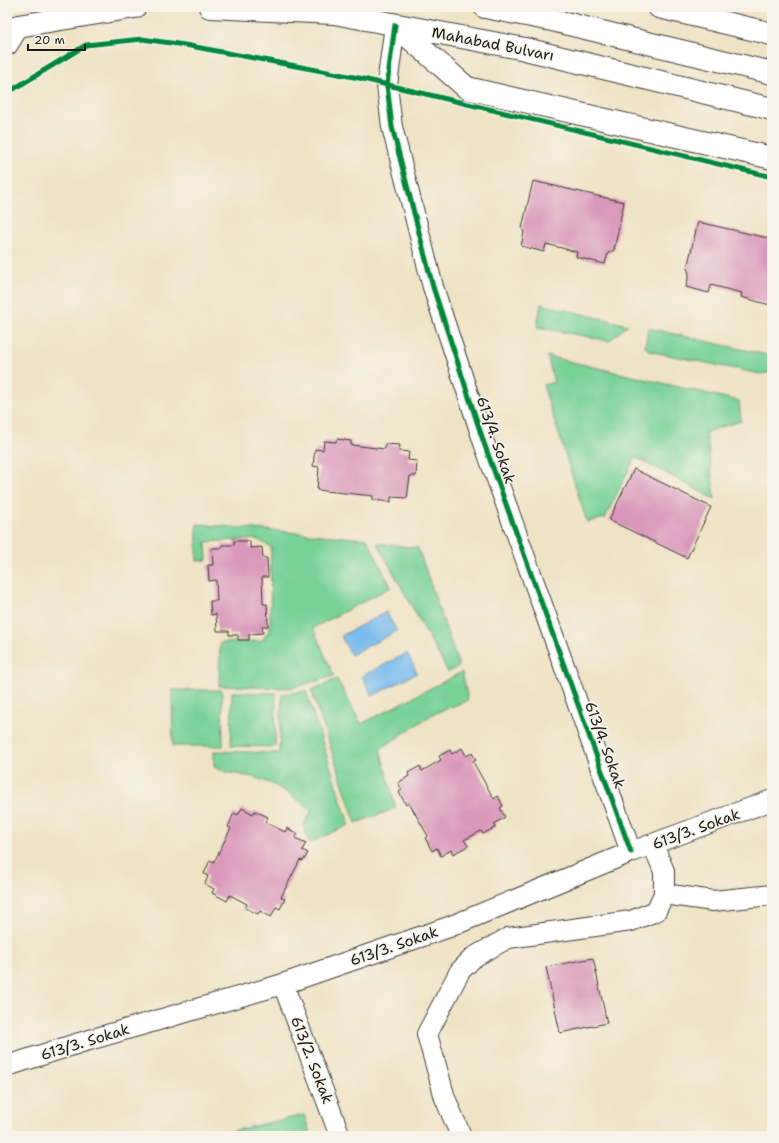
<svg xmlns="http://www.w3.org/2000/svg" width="779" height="1143" font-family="'Shantell Sans',sans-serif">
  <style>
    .green { fill: #78d298; stroke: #4a775a }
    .water { fill: #77baed; stroke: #4a6b84 }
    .building { fill: #d997ba }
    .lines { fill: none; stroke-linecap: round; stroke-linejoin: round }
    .minor-casing { stroke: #3c3a35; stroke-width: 22 }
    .major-casing { stroke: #3c3a35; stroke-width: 24 }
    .minor { stroke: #fff; stroke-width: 20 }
    .major { stroke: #fff; stroke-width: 22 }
    .cycleway-casing { stroke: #f7f3e8; stroke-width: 8 }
    .cycleway { stroke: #00873e; stroke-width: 5 }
    .labels { text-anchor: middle; stroke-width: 3.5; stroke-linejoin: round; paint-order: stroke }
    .street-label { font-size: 15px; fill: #1c1c1c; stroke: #f7f3e8 }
  </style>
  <rect width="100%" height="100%" fill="#f7f3e8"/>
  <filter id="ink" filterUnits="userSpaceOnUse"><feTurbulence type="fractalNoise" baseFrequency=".025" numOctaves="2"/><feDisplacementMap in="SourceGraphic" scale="8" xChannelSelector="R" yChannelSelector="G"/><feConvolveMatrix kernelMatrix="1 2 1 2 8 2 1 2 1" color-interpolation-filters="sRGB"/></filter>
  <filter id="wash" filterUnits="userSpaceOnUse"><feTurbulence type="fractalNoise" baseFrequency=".012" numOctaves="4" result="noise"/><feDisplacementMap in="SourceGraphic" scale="16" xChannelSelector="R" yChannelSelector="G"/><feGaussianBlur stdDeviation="0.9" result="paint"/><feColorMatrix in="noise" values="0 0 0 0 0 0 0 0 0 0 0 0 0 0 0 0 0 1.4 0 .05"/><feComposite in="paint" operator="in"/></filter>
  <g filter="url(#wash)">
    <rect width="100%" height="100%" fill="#efe3c5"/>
    <g class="green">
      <path d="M541,304L628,325L609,341L537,327Z"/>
      <path d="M648,328L772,356V372L760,374L649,351L645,346Z"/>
      <path d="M547,356L739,401L741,421L706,432L715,499L635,457L605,518L587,522L543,385L554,382Z"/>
      <path d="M197,524L367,539L391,587L313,628L334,676L291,688L219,686L220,643L262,641L270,629L271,547L256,539L206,542L207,560L197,561Z"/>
      <path d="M377,543L418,548L459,666L448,672Z"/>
      <path d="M462,672L468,700L433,714L380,749L396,808L356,823L311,690L337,679L361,724Z"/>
      <path d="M172,690H222L223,746H173Z"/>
      <path d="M306,691L349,825L309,843L303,825L312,810C294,797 277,784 256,778C241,774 227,774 214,767V751L279,753L282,694Z"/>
      <path d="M232,692L276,693L275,747L231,746Z"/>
      <path d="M304,1115L311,1136H233L232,1131Z"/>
    </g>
    <g class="water">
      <path d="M386,612L397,631L351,655L341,636Z"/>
      <path d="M407,653L417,673L372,696L362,676Z"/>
    </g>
    <g id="blocks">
      <g class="building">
        <path d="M533,181L624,202L614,250L608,253L605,264L576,257L577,252L546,244L544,252L521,246L524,233L522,228Z"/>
        <path d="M698,222L772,239V297L770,305L741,297L742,293L711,285L709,293L686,287L689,274L687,268Z"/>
        <path d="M337,439L351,441V445L385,449V444L400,445L399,451L409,452L408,460L417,461L416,476H410L407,498L391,497V502L373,500V496L317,490L319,467L313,466L315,449L323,450L324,441L336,442Z"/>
        <path d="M634,469L711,507L687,558L609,520Z"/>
        <path d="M234,541H250V548L262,547L263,558H267L268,577H262L263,604H267L268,626H262L263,633L249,634V640H238V635H229V631H217L216,614L211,615L210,601H217L216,580L209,581L208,565H213L212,548H222V545H234Z"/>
        <path d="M462,748L466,756L472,753L476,760L473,762L494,799L498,796L503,806L500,808L505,817L494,824L496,827L483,834L481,831L464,840L468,846L453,854L451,850L441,856L437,848L432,851L425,838L428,836L409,803L406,805L399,792L402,790L398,783L409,776L408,773L420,766L422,771L441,760L439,756L450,750L452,754Z"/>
        <path d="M242,808L253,814L255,811L268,817L265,822L285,832L287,828L298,834L295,838L306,843L302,850L308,853L303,861L300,860L281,897L285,899L280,909L276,907L271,917L260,911L258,914L245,908L247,904L230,895L227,901L212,893L214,889L205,884L208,876L204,874L210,860L214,862L231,828L228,827L234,813L238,815Z"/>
        <path d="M593,958L607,1023L560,1033L546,967Z"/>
      </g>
    </g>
  </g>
  <g filter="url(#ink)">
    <use href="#blocks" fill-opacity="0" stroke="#3c3a35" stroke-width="1"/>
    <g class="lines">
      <g class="minor-casing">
        <g id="minor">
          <path d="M395,25L387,85L392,127L433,287L484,443L631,852"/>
          <path d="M664,894L713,901L772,895"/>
          <path d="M283,984L340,1136"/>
          <path d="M7,1066L79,1043L283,984L449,927L631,852L772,800"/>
          <path d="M461,1136L445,1098L427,1034L460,971L474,957L508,938L631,921L656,911L664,894V871L653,845"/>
        </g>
      </g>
      <g class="major-casing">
        <g id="major">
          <path d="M210,7L334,13L525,49L772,109"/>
          <path d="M485,7L552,20L772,73"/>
          <path d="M659,7L772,34"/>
          <path d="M396,26L467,88L772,158"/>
          <path d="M7,44L18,26L135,7"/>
        </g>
      </g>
      <use href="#minor" class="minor"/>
      <use href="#major" class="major"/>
      <g class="cycleway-casing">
        <g id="cycleway">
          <path d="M395,25L387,85L392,127L433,287L484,443L631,852"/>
          <path d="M7,93L86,45L142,39L185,45L359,78L772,177"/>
        </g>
      </g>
      <use href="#cycleway" class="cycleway"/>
    </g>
  </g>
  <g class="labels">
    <g class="street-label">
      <text transform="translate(493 44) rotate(11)" y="5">Mahabad Bulvarı</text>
      <text transform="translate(496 440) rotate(71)" y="5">613/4. Sokak</text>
      <text transform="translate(605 745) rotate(70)" y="5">613/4. Sokak</text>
      <text transform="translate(696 829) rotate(-20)" y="5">613/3. Sokak</text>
      <text transform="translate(394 946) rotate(-19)" y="5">613/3. Sokak</text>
      <text transform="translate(85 1042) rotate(-17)" y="5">613/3. Sokak</text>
      <text transform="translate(312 1060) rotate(69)" y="5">613/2. Sokak</text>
    </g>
  </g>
  <rect width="779" height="1143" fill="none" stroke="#f7f3e8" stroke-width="24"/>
  <path d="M28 44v6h57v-6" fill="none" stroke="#1c1c1c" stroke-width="2"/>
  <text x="34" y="44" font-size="12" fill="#1c1c1c" stroke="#f7f3e8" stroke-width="3" paint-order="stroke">20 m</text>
</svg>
